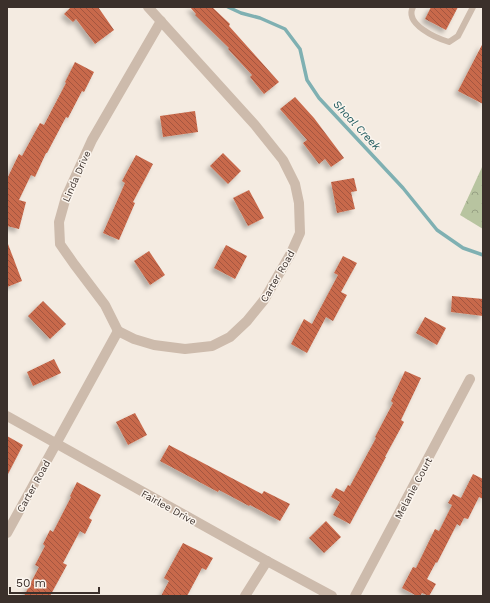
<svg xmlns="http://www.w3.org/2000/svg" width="490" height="603" font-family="'Work Sans',sans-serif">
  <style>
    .park { fill: url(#park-crowns) }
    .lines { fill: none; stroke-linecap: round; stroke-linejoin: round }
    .stream { stroke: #7fb0b2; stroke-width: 3.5 }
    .building { fill: url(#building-back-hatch); filter: url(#shadow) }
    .service { stroke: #cdbbac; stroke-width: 6 }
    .minor { stroke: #cdbbac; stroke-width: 10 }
    .labels { text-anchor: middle; stroke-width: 3; stroke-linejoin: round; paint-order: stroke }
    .street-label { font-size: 10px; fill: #3b302b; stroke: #fbf5ee }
    .water-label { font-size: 11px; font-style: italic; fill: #1f5a5e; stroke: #fbf5ee }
  </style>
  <defs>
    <pattern id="park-crowns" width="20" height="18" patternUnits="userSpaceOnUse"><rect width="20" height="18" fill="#b8c4a0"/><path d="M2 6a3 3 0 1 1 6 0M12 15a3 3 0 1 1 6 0" fill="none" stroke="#97a083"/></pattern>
    <pattern id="building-back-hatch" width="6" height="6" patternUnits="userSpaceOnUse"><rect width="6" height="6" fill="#c8694b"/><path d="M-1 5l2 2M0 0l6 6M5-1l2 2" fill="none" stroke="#a4573f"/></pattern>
    <filter id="shadow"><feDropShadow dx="-3.5" dy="3.5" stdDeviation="2" flood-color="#0004"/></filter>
  </defs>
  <rect width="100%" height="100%" fill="#f4ebe1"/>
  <path class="park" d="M483,165V229L460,215Z"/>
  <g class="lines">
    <path class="stream" d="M228,7L241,13L260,18L285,29L300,49L307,80L319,98L403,188L437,230L463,248L483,255"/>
  </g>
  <g class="building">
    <path d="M71,7H98L114,30L95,44L76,19L73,22L64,14Z"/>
    <path d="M190,7H212L230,24L229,26L279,82L264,94L250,77L252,75L228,49L229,48L195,15L196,14Z"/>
    <path d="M431,7H458L446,30L425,19Z"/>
    <path d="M483,43V104L458,91Z"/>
    <path d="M75,62L94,72L84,92L82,91L68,118L66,117L47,153H46L35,177L31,175L19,200L26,202L19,229L7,226V179L19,154L22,156L40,123L44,125L66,83L65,82Z"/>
    <path d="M295,97L314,118L344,158L331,167L325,159L319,164L303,143L307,140L280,109Z"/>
    <path d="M195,111L198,132L163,137L160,116Z"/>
    <path d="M223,153L241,171L228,184L210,166Z"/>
    <path d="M136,155L153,164L133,202L135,203L119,240L103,233L125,183L122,181Z"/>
    <path d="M354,178L357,191L351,192L355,209L337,213L331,182Z"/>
    <path d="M249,190L264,218L248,226L233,198Z"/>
    <path d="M7,244H8L22,281L7,287Z"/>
    <path d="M226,245L247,256L235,279L214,268Z"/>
    <path d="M149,251L165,275L150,285L134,261Z"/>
    <path d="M343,256L357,263L341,292L347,295L333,321L326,317L307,353L291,344L304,319L312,324L338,275L334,273Z"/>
    <path d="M452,296L483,299V316L451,312Z"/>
    <path d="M43,301L66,324L50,339L28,316Z"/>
    <path d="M425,317L446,328L437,345L416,333Z"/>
    <path d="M54,359L61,373L33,386L27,372Z"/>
    <path d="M405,371L421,378L401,420L404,422L385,457H386L350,524L333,515L340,502L331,497L336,488L344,492L348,485L350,486L376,438L375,437L393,403L391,401Z"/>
    <path d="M135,413L147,435L128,445L116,422Z"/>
    <path d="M7,436L23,445L7,476Z"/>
    <path d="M169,445L262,494L264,491L290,504L280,521L250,505L249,506L219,490L218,492L160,461Z"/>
    <path d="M473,474L483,479V499L479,497L468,519L464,518L460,526L457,524L437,563L436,562L427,579L436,584L429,596L422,593L420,596H417L402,588L413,567L416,568L435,529L439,531L452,505L448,503L453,494L461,498Z"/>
    <path d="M77,482L101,495L89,518L92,520L85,534L80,531L63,563L67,565L50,596H24L39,567L35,565L45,546L43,544L50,530L53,532L71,497L70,496Z"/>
    <path d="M326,521L341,537L324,553L309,538Z"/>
    <path d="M183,543L213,558L206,570L202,568L187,596H161L169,581L164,578Z"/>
  </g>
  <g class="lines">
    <path class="service" d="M413,7C404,24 436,38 449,42L458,36L473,7"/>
    <g class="minor">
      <path d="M118,331L134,339L154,345L185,349L212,346L230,337L247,321L264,300L291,253L300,233L299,203L295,184L283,160L255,125L148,7"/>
      <path d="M118,331L105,305L74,264L60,244L59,222L66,197L92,140L161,21"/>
      <path d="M7,416L267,561L332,596"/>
      <path d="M7,533L118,331"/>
      <path d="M245,596L267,561"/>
      <path d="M355,596L470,379"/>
    </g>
  </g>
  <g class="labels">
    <g class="street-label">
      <text transform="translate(76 176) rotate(-66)" y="4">Linda Drive</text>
      <text transform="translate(277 276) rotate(-60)" y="4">Carter Road</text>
      <text transform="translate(33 486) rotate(-61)" y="4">Carter Road</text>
      <text transform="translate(413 488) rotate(-62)" y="4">Melanie Court</text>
      <text transform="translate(169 507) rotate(29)" y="4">Fairlee Drive</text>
    </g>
    <g class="water-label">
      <text transform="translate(357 125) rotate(47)" y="4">Shoal Creek</text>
    </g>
  </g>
  <rect width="490" height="603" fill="none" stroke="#3b302b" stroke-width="16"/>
  <path d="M10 587v6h89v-6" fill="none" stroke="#3b302b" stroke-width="2"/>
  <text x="16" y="587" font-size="12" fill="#3b302b" stroke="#fbf5ee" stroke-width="3" paint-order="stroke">50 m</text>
</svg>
